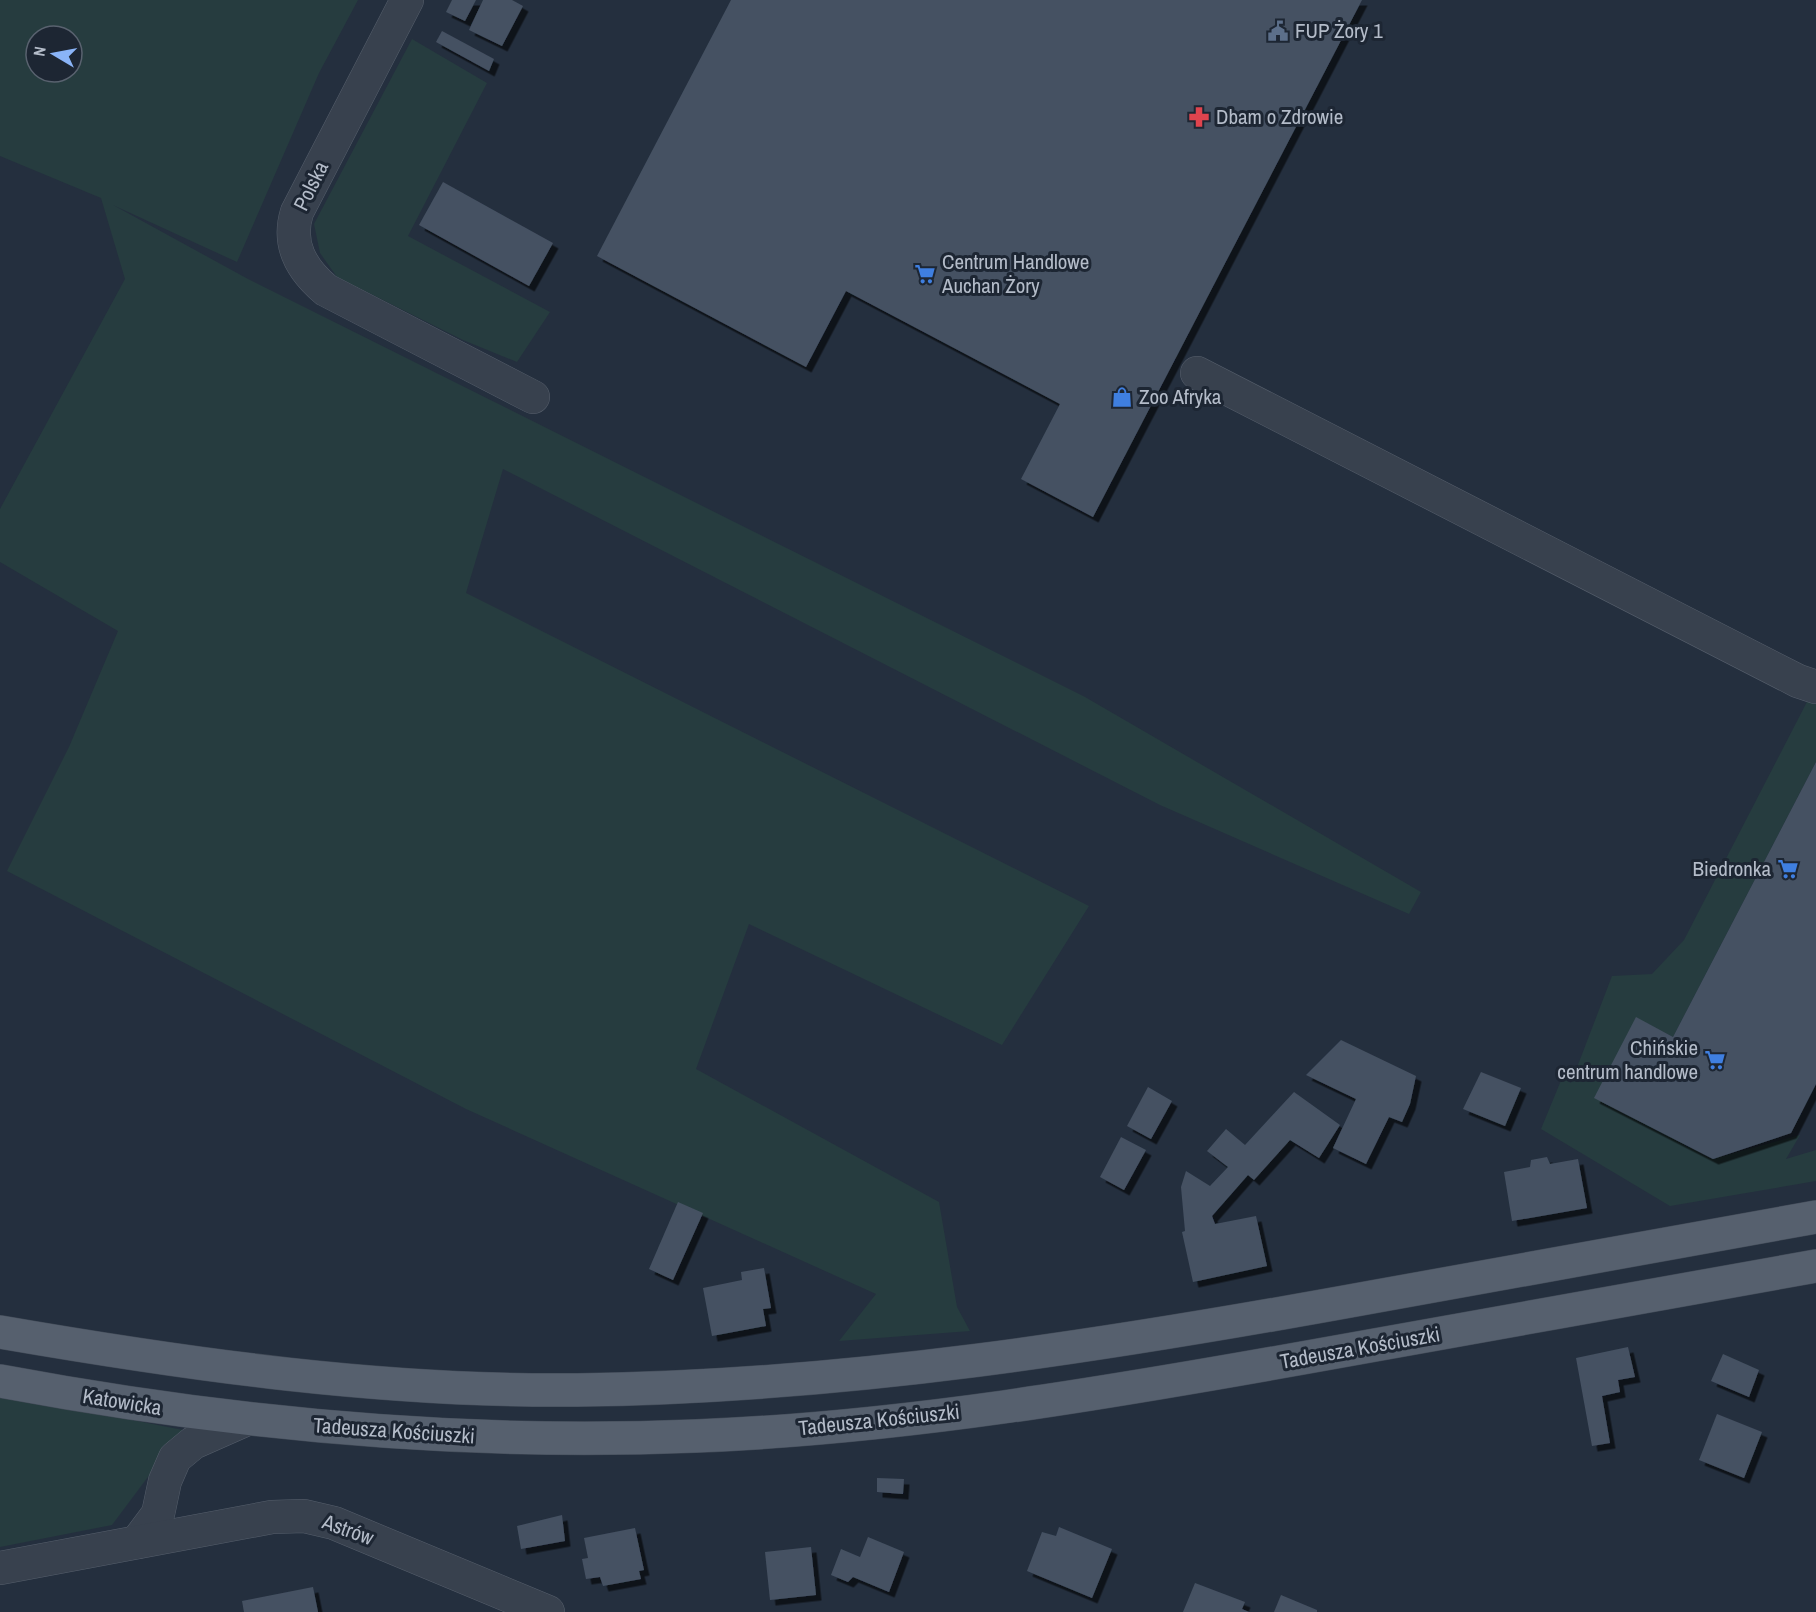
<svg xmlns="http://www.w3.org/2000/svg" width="1816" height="1612" font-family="'Archivo Narrow',sans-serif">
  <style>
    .green { fill: #263c3f; fill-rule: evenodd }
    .building { fill: #455162; filter: url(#shadow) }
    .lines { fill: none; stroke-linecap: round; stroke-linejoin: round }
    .minor-casing { stroke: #565f6c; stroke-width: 34 }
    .major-casing { stroke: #414a57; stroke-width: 34 }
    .minor { stroke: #38414e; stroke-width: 33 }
    .major { stroke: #56606e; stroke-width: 33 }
    .labels { text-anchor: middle; stroke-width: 6; stroke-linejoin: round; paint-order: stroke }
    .poi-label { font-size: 21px; fill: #b4bcc9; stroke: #1d2633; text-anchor: start }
    .street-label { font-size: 21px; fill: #b4bcc9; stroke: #1d2633 }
  </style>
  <defs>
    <filter id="shadow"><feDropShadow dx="5.5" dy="5.5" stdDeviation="0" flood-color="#0009"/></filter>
  </defs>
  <rect width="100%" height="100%" fill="#242f3e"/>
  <g class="green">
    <path d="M0,0H358L319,73L237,262L113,205L248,279L1085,697L1421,892L1409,914L1160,805L503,469L466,593L1089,906L1002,1045L749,924L696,1069L939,1202L957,1307L970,1331L839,1341L876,1294L466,1109L7,871L69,747L118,631L0,562V509L125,279L101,198L0,156ZM36,36H72V72H36Z"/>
    <path d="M412,39L487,83L408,236L550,312L517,362L463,340L337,277L320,253L314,224Z"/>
    <path d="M1810,696L1816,698V762L1673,1037L1636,1018L1597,1097L1712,1159L1800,1135L1786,1159L1816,1150V1181L1670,1206L1541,1129L1562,1078L1571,1083L1612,976L1652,974L1684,940Z"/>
    <path d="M0,1394L183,1430L112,1525L0,1547Z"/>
  </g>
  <g class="building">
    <path d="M452,0H476L465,21L446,12Z"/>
    <path d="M483,0H512L523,6L502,46L469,30Z"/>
    <path d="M731,0H1362L1093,517L1021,479L1060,404L846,291L806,367L597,256Z"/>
    <path d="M442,31L494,59L489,71L436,42Z"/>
    <path d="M443,182L553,243L529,286L419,225Z"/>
    <path d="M1816,762V1084L1791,1133L1713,1159L1594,1098L1636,1017L1673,1037Z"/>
    <path d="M1341,1040L1416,1076L1410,1104L1402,1122L1389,1117L1366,1164L1333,1148L1356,1099L1306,1075Z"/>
    <path d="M1481,1072L1521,1088L1505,1126L1463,1109Z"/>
    <path d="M1148,1087L1172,1101L1151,1139L1127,1126Z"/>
    <path d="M1294,1092L1340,1125L1319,1158L1290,1140L1254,1180L1248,1175L1212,1216L1215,1224L1256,1216L1267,1266L1193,1282L1182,1232L1185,1231L1181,1187L1186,1171L1210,1186L1228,1167L1207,1151L1226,1129L1245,1145Z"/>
    <path d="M1121,1137L1146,1150L1124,1190L1100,1177Z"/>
    <path d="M1547,1157L1550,1164L1578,1159L1587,1208L1512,1221L1504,1172L1530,1167L1531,1160Z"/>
    <path d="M678,1202L703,1213L673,1280L649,1269Z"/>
    <path d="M764,1268L771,1308L763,1309L766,1326L712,1336L703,1288L742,1280L741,1272Z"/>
    <path d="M1628,1347L1635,1377L1618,1380L1620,1392L1602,1396L1610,1443L1592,1446L1576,1358Z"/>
    <path d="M1723,1354L1759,1370L1749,1397L1711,1381Z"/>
    <path d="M1717,1414L1762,1432L1744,1478L1699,1460Z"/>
    <path d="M877,1478L904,1479L903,1494L877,1492Z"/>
    <path d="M562,1515L565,1541L521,1549L517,1526Z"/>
    <path d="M1059,1527L1112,1549L1092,1598L1027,1571L1042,1532L1056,1536Z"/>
    <path d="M635,1528L644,1570L639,1571L641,1579L603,1586L600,1577L586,1579L582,1559L588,1558L584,1538Z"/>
    <path d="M868,1537L904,1552L889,1592L853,1577L848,1582L831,1575L841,1549L860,1557Z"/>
    <path d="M811,1547L816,1595L770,1600L765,1552Z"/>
    <path d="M1195,1583L1245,1602L1242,1609L1249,1612H1183Z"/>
    <path d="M313,1587L318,1612H244L242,1601Z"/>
    <path d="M1281,1595L1317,1610V1612H1274Z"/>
  </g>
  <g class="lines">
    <g class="minor-casing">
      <g id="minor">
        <path d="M407,0L297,212C287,244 301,269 326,290L533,397"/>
        <path d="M1197,373L1798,681L1816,687"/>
        <path d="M137,1542L158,1514L165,1481L175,1458L193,1443L245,1420"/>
        <path d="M0,1568L272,1517L304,1516L334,1523L548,1612"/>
      </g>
    </g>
    <g class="major-casing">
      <g id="major">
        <path d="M0,1332C191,1365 383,1392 577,1390C845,1387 1109,1345 1372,1297C1520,1271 1668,1244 1816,1217"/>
        <path d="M0,1381C230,1424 462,1446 696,1436C902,1428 1106,1393 1308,1357C1477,1327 1647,1296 1816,1266"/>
      </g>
    </g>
    <use href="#minor" class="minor"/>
    <use href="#major" class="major"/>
  </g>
  <defs>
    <g id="civic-bare" transform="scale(1.62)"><path d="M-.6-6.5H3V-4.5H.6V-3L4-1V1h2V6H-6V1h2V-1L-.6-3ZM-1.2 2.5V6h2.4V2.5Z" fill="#5c6f8a" stroke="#1d2633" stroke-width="2.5" paint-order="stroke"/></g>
    <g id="pharmacy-bare" transform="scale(1.62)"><path d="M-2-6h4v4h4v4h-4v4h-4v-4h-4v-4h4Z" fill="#e0444e" stroke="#1d2633" stroke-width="2.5" paint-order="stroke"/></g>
    <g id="supermarket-bare" transform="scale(1.62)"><path d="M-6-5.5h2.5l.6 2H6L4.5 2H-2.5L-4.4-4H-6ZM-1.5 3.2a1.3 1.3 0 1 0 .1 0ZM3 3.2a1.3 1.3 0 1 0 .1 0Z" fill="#3f7fe0" stroke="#1d2633" stroke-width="2.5" paint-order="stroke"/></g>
    <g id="shop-bare" transform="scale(1.62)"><path d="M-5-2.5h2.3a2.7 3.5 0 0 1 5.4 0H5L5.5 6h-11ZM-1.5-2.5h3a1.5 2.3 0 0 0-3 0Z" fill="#3f7fe0" stroke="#1d2633" stroke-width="2.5" paint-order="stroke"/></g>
  </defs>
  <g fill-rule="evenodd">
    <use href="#civic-bare" x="1278" y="31"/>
    <use href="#pharmacy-bare" x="1199" y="117"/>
    <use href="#supermarket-bare" x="925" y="274"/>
    <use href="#shop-bare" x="1122" y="397"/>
    <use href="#supermarket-bare" x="1788" y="869"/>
    <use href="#supermarket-bare" x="1715" y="1060"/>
  </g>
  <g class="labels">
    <g class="poi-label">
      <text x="1295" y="38">FUP Żory 1</text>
      <text x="1216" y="124">Dbam o Zdrowie</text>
      <text x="942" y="269">Centrum Handlowe<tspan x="942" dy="24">Auchan Żory</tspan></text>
      <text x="1139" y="404">Zoo Afryka</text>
      <text x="1771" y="876" text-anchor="end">Biedronka</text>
      <text x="1698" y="1055" text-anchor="end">Chińskie<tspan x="1698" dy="24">centrum handlowe</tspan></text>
    </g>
    <g class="street-label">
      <text transform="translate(311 186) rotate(-64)" y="7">Polska</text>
      <text transform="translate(1360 1348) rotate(-10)" y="7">Tadeusza Kościuszki</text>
      <text transform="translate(122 1402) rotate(9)" y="7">Katowicka</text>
      <text transform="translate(879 1420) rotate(-6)" y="7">Tadeusza Kościuszki</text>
      <text transform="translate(394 1431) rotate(4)" y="7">Tadeusza Kościuszki</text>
      <text transform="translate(348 1530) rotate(20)" y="7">Astrów</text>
    </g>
  </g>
  <g transform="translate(54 54) rotate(280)"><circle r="28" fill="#1d2633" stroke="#59626f" stroke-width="1.5"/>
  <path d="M0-4.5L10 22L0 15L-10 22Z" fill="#8ab4f8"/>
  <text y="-9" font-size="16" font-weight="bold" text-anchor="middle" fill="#b4bcc9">N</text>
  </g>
</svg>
